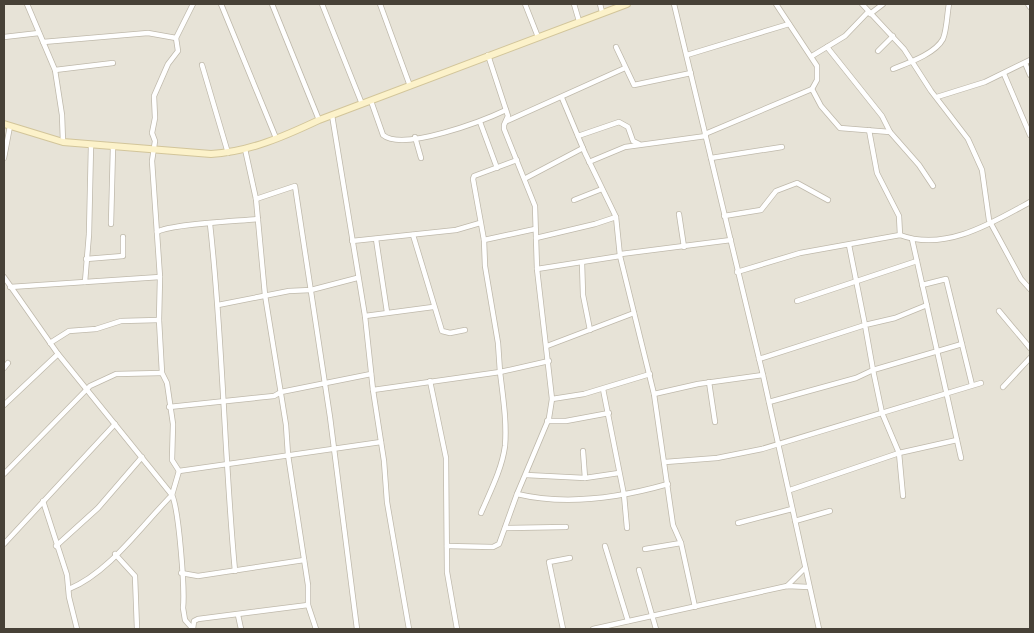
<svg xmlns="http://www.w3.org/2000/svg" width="1034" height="633" font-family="Manrope,sans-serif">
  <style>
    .residential { fill: #e7e3d7 }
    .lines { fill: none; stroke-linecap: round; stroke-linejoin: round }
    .street-casing { stroke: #bfb9ab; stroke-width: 6 }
    .secondary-casing { stroke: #d2c59a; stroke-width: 8 }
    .street { stroke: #fff; stroke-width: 4.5 }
    .secondary { stroke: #fcf2ca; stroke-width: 6 }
  </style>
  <rect width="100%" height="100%" fill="#f4f1e9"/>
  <rect class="residential" x="4" y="4" width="1026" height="625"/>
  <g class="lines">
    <g class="street-casing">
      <g id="street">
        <path d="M27,4L55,70L62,115L63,142"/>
        <path d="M221,4L276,138"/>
        <path d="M272,4L319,120"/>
        <path d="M322,4L362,104"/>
        <path d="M380,4L410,86"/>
        <path d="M525,4L538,37"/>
        <path d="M574,4L579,21"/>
        <path d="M600,4L602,12"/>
        <path d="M674,4L763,375L819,629"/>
        <path d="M862,4L904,49L931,91L968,139L982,170L989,220L1021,279L1030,289"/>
        <path d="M1028,4L1030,7"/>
        <path d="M870,14L883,4"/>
        <path d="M4,37L39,33"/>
        <path d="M43,42L148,33L176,38"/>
        <path d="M616,47L634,85L691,73"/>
        <path d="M827,47L882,116L890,132L919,165L933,186"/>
        <path d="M878,51L893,36"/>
        <path d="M687,55L789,24"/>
        <path d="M812,56L845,36L868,12"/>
        <path d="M1025,63L1030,75"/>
        <path d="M202,65L228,153"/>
        <path d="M893,69C908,63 935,54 943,39C947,29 947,14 949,4"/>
        <path d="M55,70L113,63"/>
        <path d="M1004,74L1030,135"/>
        <path d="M812,89L821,106L840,128L890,132"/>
        <path d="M937,97L985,82L1030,60"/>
        <path d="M562,98L585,153L616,217L620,256L654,394L673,525L681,543L695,607"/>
        <path d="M371,101L383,135C403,152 485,120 506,110"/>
        <path d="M332,115L365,316L373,390L384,461L387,502L409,629"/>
        <path d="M507,121L625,68"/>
        <path d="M480,122L497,168"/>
        <path d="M869,130L877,173L899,216L900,235"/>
        <path d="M705,134L812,89L817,80V66L776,4"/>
        <path d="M578,136L619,122L628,127L633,141L639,144"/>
        <path d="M415,137L421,158"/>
        <path d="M245,149L256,199L265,295L286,425L288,455L308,585V605L316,629"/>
        <path d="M4,158L10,126"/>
        <path d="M711,158L782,147"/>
        <path d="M589,162L625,147L706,136"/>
        <path d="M526,178L583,148"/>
        <path d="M256,199L295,186L330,417L357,629"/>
        <path d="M574,200L602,189"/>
        <path d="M679,214L684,247"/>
        <path d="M724,216L761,210L776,191L797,183L828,200"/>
        <path d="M111,224L113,147"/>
        <path d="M210,224C223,339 224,455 235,571"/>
        <path d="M157,232C169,224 238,221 258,219"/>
        <path d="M413,235L442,331L450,333L465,330"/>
        <path d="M536,238L595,224L616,217"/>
        <path d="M376,239L387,312"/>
        <path d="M912,239L961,458"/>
        <path d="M484,240L535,229"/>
        <path d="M352,241L456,230L480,223"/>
        <path d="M621,254L731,240"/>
        <path d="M86,259L123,256V237"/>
        <path d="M582,263L583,295L590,330"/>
        <path d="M537,269L620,256"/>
        <path d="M737,272L800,253L900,235C945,252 992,223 1030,202"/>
        <path d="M4,277L58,354L172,495C142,525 109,573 69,589"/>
        <path d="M85,282L89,234L91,145"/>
        <path d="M922,285L946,279L972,385"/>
        <path d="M10,287L160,277"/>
        <path d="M797,301L917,261"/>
        <path d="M218,305L289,291L311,290L357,278"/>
        <path d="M999,311L1030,348"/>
        <path d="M365,316L433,307"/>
        <path d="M50,343L69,331L96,329L121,321L159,320"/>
        <path d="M547,346L634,313"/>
        <path d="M759,359L865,325L849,245"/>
        <path d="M4,368L8,363"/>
        <path d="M500,372L498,343L485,266L484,240L473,179L474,176L517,160"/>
        <path d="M430,381L446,458L447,572L457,629"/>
        <path d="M709,382L715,422"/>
        <path d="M1003,387L1030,358"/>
        <path d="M603,389L624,495L627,528"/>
        <path d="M373,390L500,372L549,361"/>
        <path d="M654,394L698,384L763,375"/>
        <path d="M552,399L584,394L650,374"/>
        <path d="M769,402L856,378L873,370L865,325L895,318L927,305"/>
        <path d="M4,405L58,354"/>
        <path d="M169,407L274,396L281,392L371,374"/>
        <path d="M547,421H566L609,413"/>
        <path d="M957,440L899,453L882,413L873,370L962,344"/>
        <path d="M583,451L585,478"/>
        <path d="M665,462L717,458L762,449L981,383"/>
        <path d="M179,471L172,460L173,424L167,383L162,373L159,320L160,277L152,161L155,141L152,133L155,118L154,96L168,64L178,51L176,38L193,4"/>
        <path d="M179,471L381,442"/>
        <path d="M179,471L172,495C179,510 185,590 183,608L185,620L193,629"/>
        <path d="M4,474L90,386L116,374L162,373"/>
        <path d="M526,475L585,478L619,473"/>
        <path d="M790,490L899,453L903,496"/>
        <path d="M517,494C567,506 619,498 668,484"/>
        <path d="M43,501L67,575L69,597L77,629"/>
        <path d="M481,513C490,492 502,469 505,446C507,422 503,397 500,372"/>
        <path d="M795,521L830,511"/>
        <path d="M738,523L792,509"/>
        <path d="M505,528L566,527"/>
        <path d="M4,544L115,424"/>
        <path d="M56,546L98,508L142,457"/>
        <path d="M447,546L493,547L499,544L517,494L549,418L552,399L537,269L535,206L504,129V125L508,116L488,55"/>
        <path d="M605,546L628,621"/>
        <path d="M645,549L681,543"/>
        <path d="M115,554L135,576L137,629"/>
        <path d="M639,570L656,629"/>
        <path d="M181,573L198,576L304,560"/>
        <path d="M787,586L805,568"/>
        <path d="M238,615L241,629"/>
        <path d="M193,629L194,621L198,619L308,605"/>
        <path d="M563,629L549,562L570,558"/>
        <path d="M593,629L787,586L809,587"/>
      </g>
    </g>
    <g class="secondary-casing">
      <path id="secondary" d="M4,124L63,142L211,154C249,152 285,136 319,120L627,4"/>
    </g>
    <use href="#street" class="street"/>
    <use href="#secondary" class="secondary"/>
  </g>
  <rect width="1034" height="633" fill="none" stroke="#474137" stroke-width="10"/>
</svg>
